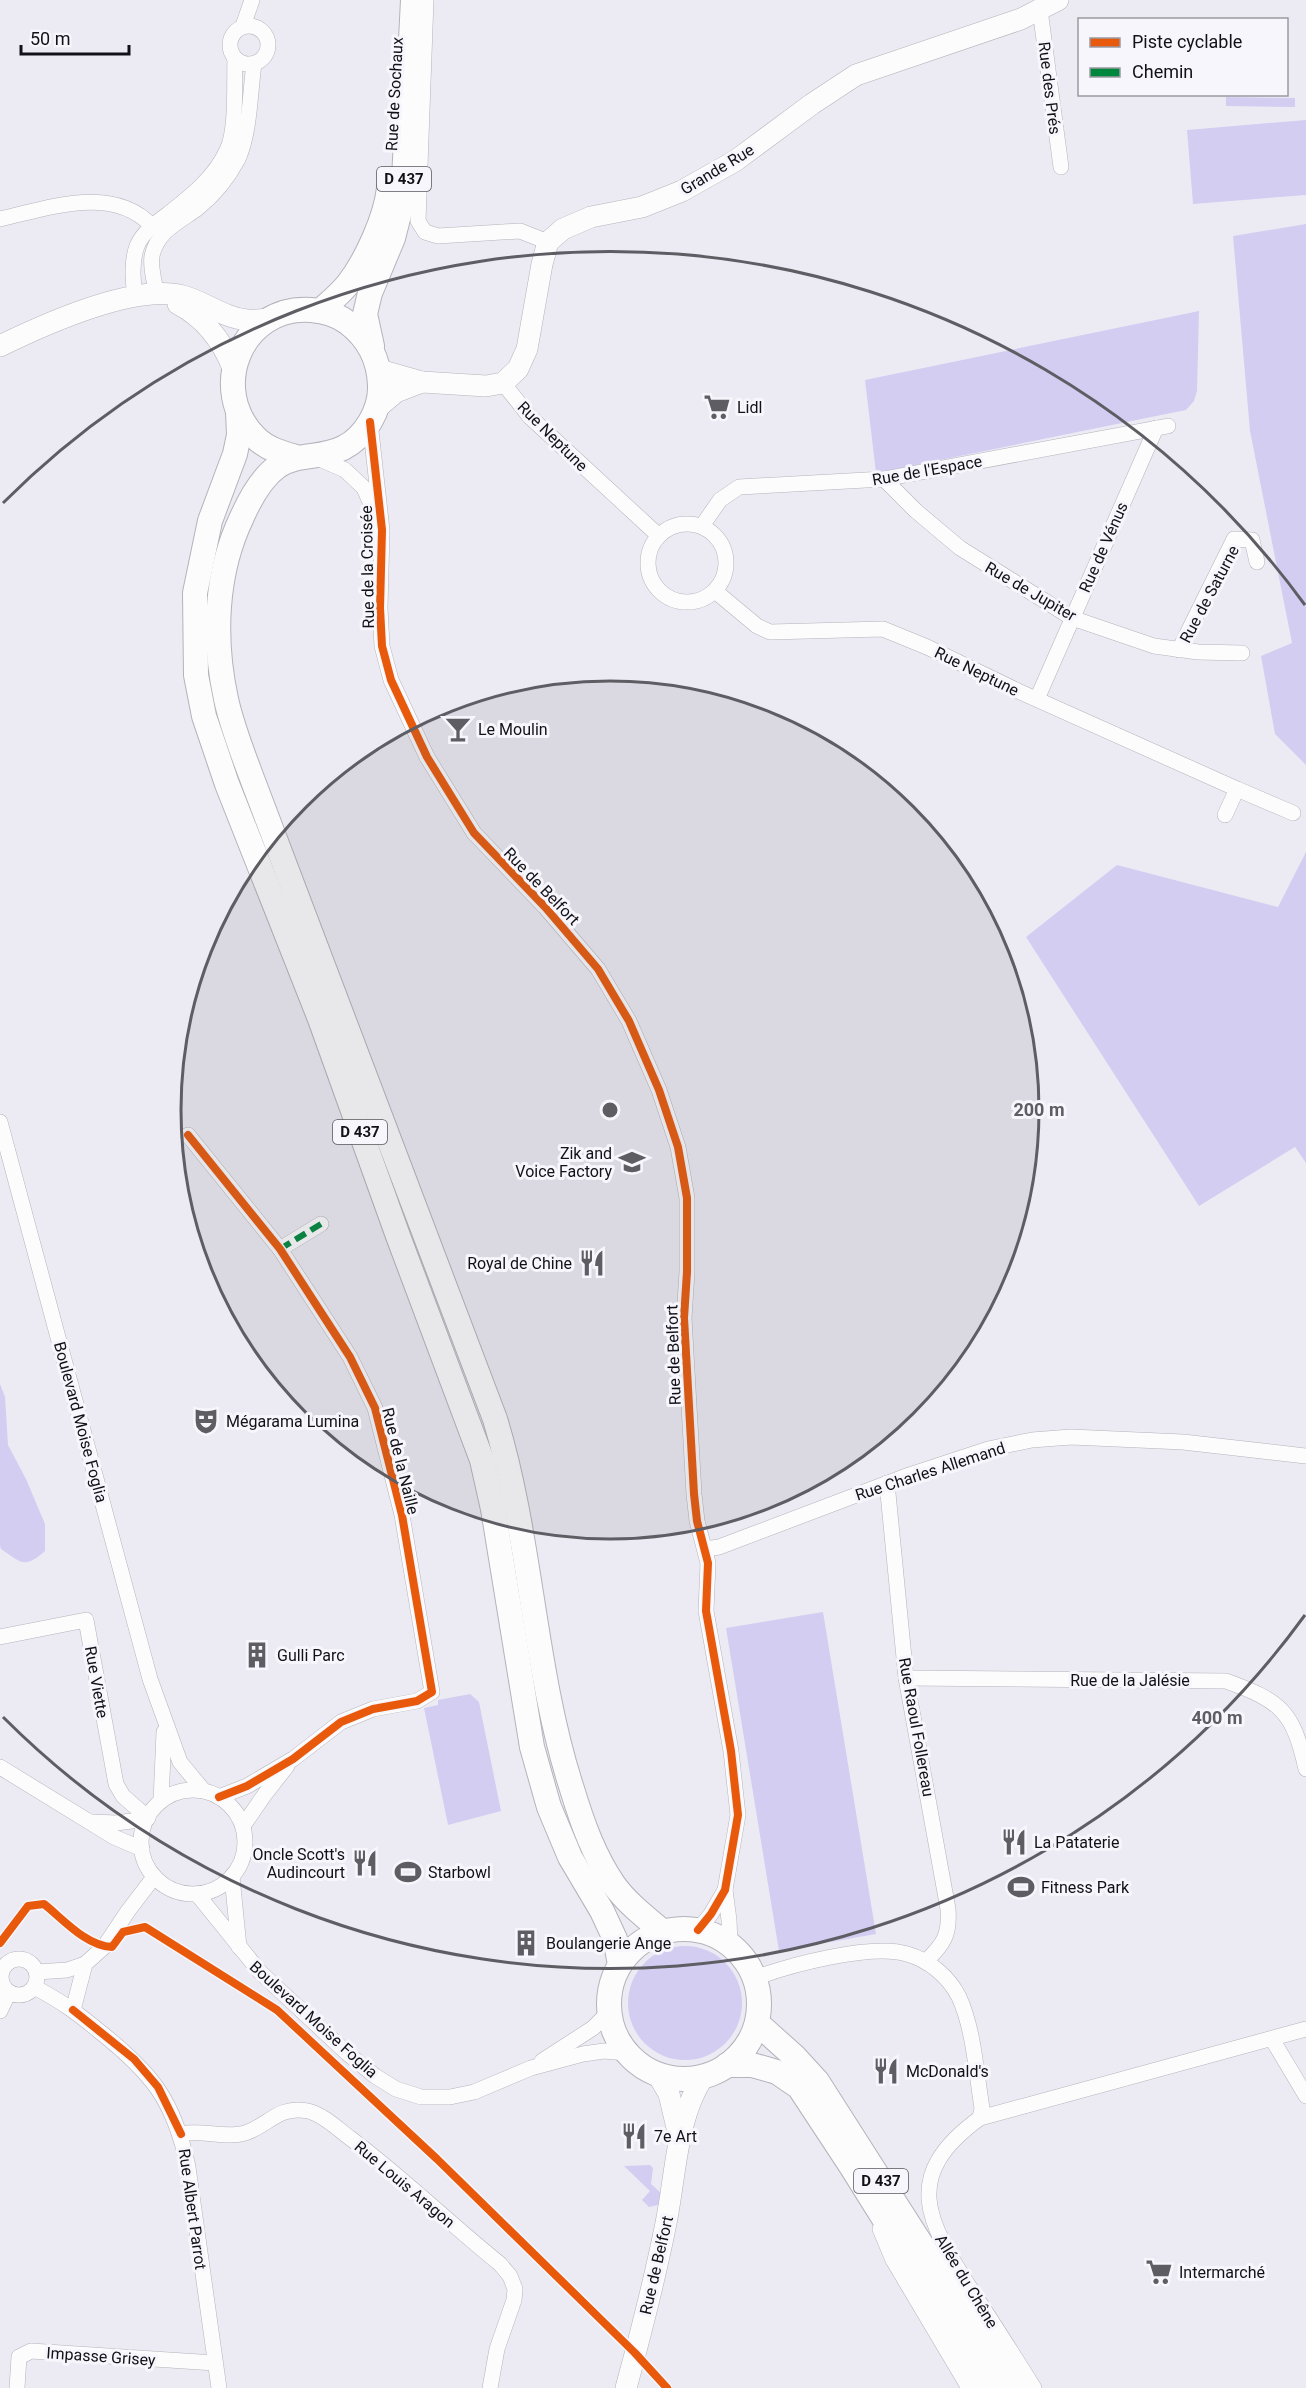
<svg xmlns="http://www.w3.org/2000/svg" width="1306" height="2388" font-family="Roboto,sans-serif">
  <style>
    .green { fill: #d3cdf2 }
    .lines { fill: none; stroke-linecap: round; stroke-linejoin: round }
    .street-casing { stroke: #b4b3ba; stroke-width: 16 }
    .secondary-casing { stroke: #b4b3ba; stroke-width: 22 }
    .primary-casing { stroke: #b4b3ba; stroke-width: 26 }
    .street { stroke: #fcfcfd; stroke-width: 15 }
    .secondary { stroke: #fcfcfd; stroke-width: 21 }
    .primary { stroke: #fcfcfd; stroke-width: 24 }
    .quiet { stroke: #00873e; stroke-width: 6; stroke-dasharray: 12 6; stroke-linecap: butt }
    .cycleway-casing { stroke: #f6f6fc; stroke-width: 11 }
    .cycleway { stroke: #e8590c; stroke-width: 8 }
    .ring { fill: none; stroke: #5e5d64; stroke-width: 3 }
    .labels { text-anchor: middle; stroke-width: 6; stroke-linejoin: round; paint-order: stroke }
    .shield { fill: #f6f6fc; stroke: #56565c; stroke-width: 1.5 }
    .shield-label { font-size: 15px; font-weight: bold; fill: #121117 }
    .street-label { font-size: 16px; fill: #121117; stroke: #f6f6fc }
    .poi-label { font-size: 16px; fill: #121117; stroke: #f6f6fc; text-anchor: start }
    .centre { fill: #5e5d64; stroke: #f6f6fc; stroke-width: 3 }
    .ring-label { font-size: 18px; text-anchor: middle; font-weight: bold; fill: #5e5d64; stroke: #f6f6fc; stroke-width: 6; stroke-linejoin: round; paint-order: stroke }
  </style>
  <rect width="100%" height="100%" fill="#ecebf4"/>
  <g class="green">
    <path d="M1226,97L1295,98V107L1226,106Z"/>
    <path d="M1306,120V195L1193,204L1187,130Z"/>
    <path d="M1306,224V765L1275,734L1261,656L1292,643L1250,431L1233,236Z"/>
    <path d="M1199,311L1197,391L1194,401L1186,410L876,473L865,380Z"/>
    <path d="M1306,852V1163L1295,1147L1199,1206L1026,937L1117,865L1278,907Z"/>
    <path d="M0,1384L5,1397L8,1445L26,1479L45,1524V1551C25,1569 21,1563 1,1549L0,1545Z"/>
    <path d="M823,1612L876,1934L779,1951L726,1628Z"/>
    <path d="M470,1694L479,1702L501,1811L448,1825L424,1708L438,1705V1700Z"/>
    <circle cx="685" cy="2003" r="57"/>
    <path d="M650,2165L653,2168L651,2184L661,2193L658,2205L649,2207L642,2200L650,2191L624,2166Z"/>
  </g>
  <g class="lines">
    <g class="street-casing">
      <g id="street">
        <path d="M426,0L418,221L425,232L438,236L520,231L548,242"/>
        <path d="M1040,10L1061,167"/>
        <circle cx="249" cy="45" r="19"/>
        <path d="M243,26L252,0"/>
        <path d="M0,219C49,208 113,184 152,226"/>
        <path d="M156,293C155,282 150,268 152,256C157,231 179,222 198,208C214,195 228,178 238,159C250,133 250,92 254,64"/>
        <path d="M135,297C133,281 131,262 137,246C142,233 157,222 168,214C191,196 215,177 227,150C237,130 234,82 235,58"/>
        <path d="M503,383L530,417L659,536"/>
        <path d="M370,422L382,530L380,608L382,646L391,680L427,757L474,833L545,907L598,969L629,1021L659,1090L678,1147L687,1198V1272L684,1318L694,1494L697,1521L708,1563L706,1611L731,1751L738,1815L725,1890L711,1914L698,1930"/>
        <path d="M315,457L345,470L364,488L376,516"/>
        <path d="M884,479L916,511L960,548L1072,618L1154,646L1198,652L1242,653"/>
        <circle cx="687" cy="563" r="39"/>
        <path d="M702,526L720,500L739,487L884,479L1168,426"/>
        <path d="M715,591L757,626L770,632L883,629L927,647L1018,691L1237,789"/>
        <path d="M1179,650L1234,539L1252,540L1257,562"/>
        <path d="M1037,699L1156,428"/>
        <path d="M1225,815L1237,789L1293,813"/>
        <path d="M0,1122L150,1679L180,1762L204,1791"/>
        <path d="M188,1135L280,1249L350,1357L375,1408L402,1515L432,1692L417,1701L373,1709L341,1722L293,1759L247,1786L219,1797"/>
        <path d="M280,1249L321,1224"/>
        <path d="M887,1483L906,1678L948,1909C950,1934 944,1944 926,1961"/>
        <path d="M705,1549L719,1547L909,1475L988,1449L1032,1440L1071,1437L1183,1442L1306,1456"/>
        <path d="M0,1637L86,1620L116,1784L123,1796L148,1818"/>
        <path d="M906,1678L1226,1681C1281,1701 1293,1711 1306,1769"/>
        <path d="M0,1767L114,1837L142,1849"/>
        <circle cx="193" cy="1842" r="52"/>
        <path d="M161,1801L164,1732"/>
        <path d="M92,1822L116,1823L147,1819"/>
        <path d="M243,1826L265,1794L287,1766"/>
        <path d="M232,1877L239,1947"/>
        <path d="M725,1890L729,1920L730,1944"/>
        <path d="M197,1894L260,1972L347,2053L375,2076L396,2089L421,2097H450L474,2092L531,2068L583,2054L604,2051L627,2053"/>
        <circle cx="19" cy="1977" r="18"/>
        <path d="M37,1972L67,1970L85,1964L104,1947L128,1911L154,1877"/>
        <path d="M755,1978C790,1965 872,1943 907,1954C929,1960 949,1977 959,1997C974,2030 976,2072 982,2108L980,2118"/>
        <path d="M34,1987C61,2001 76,2012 99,2031C152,2073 174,2100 188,2167L219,2388"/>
        <path d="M73,2010L85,1964"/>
        <path d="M0,2011L9,1992"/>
        <path d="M1272,2039L1306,2096"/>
        <path d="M542,2061L593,2028L609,2012"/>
        <path d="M181,2134C202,2129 224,2139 245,2133C268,2126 278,2105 308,2111C322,2114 338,2129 350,2138C402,2177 449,2223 500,2264L510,2276L515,2289L514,2300L497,2349L490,2388"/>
        <path d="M880,2229L893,2260L969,2388"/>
        <path d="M17,2388L19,2357L31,2351L215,2363"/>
        <path d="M1034,2388C1014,2356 993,2323 972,2291C927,2221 900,2176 980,2118L1306,2029"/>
      </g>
    </g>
    <g class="secondary-casing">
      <g id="secondary">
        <path d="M178,304C205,318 222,341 233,368"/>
        <path d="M0,346C43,325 135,283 183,296C205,302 224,318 247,320C254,321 263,319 270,319"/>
        <path d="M380,370L422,382L486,386L503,383L518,369L527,349L542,264L548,242L563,229L591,217L642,207L682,191L735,161L812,104L856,75L1021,19L1058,0"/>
        <path d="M377,408L396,392L422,382"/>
        <path d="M658,2075L669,2094L679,2136"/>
        <path d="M626,2388C641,2333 655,2278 666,2223C676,2174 676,2119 703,2077"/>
      </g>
    </g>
    <g class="primary-casing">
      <g id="primary">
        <path d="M320,311C330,302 340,294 348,284C366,261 386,217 389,188"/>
        <path d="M372,346L365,314L370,293L393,238L403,199L413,0"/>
        <path d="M238,411L239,435L235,454L210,521L195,593L196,675L204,716L227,784L320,1019L398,1236L482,1460L493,1509L532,1747L549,1807L570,1857L602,1911L615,1939L620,1964"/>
        <path d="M296,457C282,453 267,449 256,438C207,390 241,305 311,310C324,311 338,315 348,323C369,339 379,359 380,385C381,410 365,437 343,448C321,459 298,453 278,466C261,478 250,499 242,517C215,573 213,639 226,699C232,727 243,754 253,781L495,1419C532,1540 533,1669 572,1789C582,1822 594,1856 614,1885C627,1903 645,1917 663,1932"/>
        <circle cx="684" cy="2004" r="75"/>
        <path d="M757,2023L795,2057L817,2081L1013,2388"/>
        <path d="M727,2065H752L777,2072L799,2087L851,2166L990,2388"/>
      </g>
    </g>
    <use href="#street" class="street"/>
    <use href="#secondary" class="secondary"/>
    <use href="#primary" class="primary"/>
    <path class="quiet" d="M280,1249L321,1224"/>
    <g class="cycleway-casing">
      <g id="cycleway">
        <path d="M370,422L382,530L380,608L382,646L391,680L427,757L474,833L545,907L598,969L629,1021L659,1090L678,1147L687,1198V1272L684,1318L694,1494L697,1521L708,1563L706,1611L731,1751L738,1815L725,1890L711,1914L698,1930"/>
        <path d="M188,1135L280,1249L350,1357L375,1408L402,1515L432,1692L417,1701L373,1709L341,1722L293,1759L247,1786L219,1797"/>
        <path d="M0,1943L28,1906L44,1904C63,1919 86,1946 112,1947L123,1932L145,1927L277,2010L437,2159L635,2353L667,2388"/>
        <path d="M73,2010L134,2059L158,2087L181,2134"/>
      </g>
    </g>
    <use href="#cycleway" class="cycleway"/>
  </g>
  <circle cx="610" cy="1110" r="429" fill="#5e5d64" fill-opacity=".12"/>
  <g class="ring">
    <circle cx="610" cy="1110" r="429"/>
    <path d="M1305 1615A859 859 0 0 1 3 1717M3 503A859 859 0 0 1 1305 605"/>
  </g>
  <defs>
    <g id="supermarket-bare" transform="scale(2.07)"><path d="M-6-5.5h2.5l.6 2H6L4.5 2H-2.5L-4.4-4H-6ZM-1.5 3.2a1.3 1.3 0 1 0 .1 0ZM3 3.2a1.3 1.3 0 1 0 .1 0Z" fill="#5e5d64" stroke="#f6f6fc" stroke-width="2.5" paint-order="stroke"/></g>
    <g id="bar-bare" transform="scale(2.07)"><path d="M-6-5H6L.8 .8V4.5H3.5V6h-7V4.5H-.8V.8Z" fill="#5e5d64" stroke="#f6f6fc" stroke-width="2.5" paint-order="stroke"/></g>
    <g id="school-bare" transform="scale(2.07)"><path d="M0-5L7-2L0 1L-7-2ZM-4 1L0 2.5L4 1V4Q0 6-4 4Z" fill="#5e5d64" stroke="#f6f6fc" stroke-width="2.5" paint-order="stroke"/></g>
    <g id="restaurant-bare" transform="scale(2.07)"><path d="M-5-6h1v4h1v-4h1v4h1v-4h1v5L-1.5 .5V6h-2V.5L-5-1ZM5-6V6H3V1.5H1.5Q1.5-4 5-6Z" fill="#5e5d64" stroke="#f6f6fc" stroke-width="2.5" paint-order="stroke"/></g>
    <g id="theatre-bare" transform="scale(2.07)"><path d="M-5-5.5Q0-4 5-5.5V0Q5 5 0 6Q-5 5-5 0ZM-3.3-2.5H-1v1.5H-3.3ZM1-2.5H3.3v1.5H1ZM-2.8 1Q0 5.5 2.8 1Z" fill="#5e5d64" stroke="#f6f6fc" stroke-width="2.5" paint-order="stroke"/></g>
    <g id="building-bare" transform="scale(2.07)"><path d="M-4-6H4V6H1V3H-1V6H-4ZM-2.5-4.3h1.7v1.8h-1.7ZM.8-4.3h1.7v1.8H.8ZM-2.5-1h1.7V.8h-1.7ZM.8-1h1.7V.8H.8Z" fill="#5e5d64" stroke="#f6f6fc" stroke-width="2.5" paint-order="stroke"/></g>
    <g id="stadium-bare" transform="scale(2.07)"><path d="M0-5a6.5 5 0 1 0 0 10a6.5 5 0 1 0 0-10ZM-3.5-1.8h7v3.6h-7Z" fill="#5e5d64" stroke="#f6f6fc" stroke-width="2.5" paint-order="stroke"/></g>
  </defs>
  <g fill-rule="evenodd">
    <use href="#supermarket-bare" x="717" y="407"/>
    <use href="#bar-bare" x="458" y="729"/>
    <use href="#school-bare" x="632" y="1162"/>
    <use href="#restaurant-bare" x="592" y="1263"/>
    <use href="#theatre-bare" x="206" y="1421"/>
    <use href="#building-bare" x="257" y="1655"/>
    <use href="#restaurant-bare" x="1014" y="1842"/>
    <use href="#restaurant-bare" x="365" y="1863"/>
    <use href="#stadium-bare" x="408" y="1872"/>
    <use href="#stadium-bare" x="1021" y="1887"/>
    <use href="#building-bare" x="526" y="1943"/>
    <use href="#restaurant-bare" x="886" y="2071"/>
    <use href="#restaurant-bare" x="634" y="2136"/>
    <use href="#supermarket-bare" x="1159" y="2272"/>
  </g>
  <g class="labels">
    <g class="shield">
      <rect x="377" y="167" width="54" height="24" rx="4.5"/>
      <rect x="333" y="1120" width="54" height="24" rx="4.5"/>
      <rect x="854" y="2169" width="54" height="24" rx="4.5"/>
    </g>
    <g class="shield-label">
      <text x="404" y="184">D 437</text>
      <text x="360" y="1137">D 437</text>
      <text x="881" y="2186">D 437</text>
    </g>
    <g class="street-label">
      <text transform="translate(1050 88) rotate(83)" y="6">Rue des Prés</text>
      <text transform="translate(394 94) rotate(-87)" y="6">Rue de Sochaux</text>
      <text transform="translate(717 169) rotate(-31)" y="6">Grande Rue</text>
      <text transform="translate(553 436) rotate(45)" y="6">Rue Neptune</text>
      <text transform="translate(927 470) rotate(-10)" y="6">Rue de l'Espace</text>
      <text transform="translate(1103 547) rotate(-66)" y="6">Rue de Vénus</text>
      <text transform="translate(367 567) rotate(-91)" y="6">Rue de la Croisée</text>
      <text transform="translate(1031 591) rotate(30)" y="6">Rue de Jupiter</text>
      <text transform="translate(1209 594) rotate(-62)" y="6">Rue de Saturne</text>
      <text transform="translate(977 671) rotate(26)" y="6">Rue Neptune</text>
      <text transform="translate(542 886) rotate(46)" y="6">Rue de Belfort</text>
      <text transform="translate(673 1355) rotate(-92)" y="6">Rue de Belfort</text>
      <text transform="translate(81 1422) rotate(75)" y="6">Boulevard Moise Foglia</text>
      <text transform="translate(401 1461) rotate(76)" y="6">Rue de la Naille</text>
      <text transform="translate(930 1471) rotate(-18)" y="6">Rue Charles Allemand</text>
      <text x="1130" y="1686">Rue de la Jalésie</text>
      <text transform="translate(97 1682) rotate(80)" y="6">Rue Viette</text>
      <text transform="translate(917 1727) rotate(80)" y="6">Rue Raoul Follereau</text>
      <text transform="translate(314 2019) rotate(42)" y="6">Boulevard Moise Foglia</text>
      <text transform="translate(405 2184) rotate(40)" y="6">Rue Louis Aragon</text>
      <text transform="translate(193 2209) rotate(82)" y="6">Rue Albert Parrot</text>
      <text transform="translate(656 2265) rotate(-77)" y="6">Rue de Belfort</text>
      <text transform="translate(967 2281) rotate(59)" y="6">Allée du Chêne</text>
      <text transform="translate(101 2356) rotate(4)" y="6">Impasse Grisey</text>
    </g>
    <g class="poi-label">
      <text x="737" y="413">Lidl</text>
      <text x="478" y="735">Le Moulin</text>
      <text x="612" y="1159" text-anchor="end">Zik and<tspan x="612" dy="18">Voice Factory</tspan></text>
      <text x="572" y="1269" text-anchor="end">Royal de Chine</text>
      <text x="226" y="1427">Mégarama Lumina</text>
      <text x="277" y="1661">Gulli Parc</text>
      <text x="1034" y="1848">La Pataterie</text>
      <text x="345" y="1860" text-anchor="end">Oncle Scott's<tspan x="345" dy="18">Audincourt</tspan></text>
      <text x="428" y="1878">Starbowl</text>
      <text x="1041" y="1893">Fitness Park</text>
      <text x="546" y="1949">Boulangerie Ange</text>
      <text x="906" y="2077">McDonald's</text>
      <text x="654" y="2142">7e Art</text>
      <text x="1179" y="2278">Intermarché</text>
    </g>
  </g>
  <circle cx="610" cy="1110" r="9" class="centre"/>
  <g class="ring-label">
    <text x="1039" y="1116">200 m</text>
    <text x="1217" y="1724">400 m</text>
  </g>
  <rect x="1078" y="18" width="210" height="78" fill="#f6f6fc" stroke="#9b9aa0" stroke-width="1.5"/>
  <rect x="1090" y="38" width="30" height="9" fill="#e8590c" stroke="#9b9aa0" stroke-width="1.5"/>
  <text x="1132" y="48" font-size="18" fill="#121117">Piste cyclable</text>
  <rect x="1090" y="68" width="30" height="9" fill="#00873e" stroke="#9b9aa0" stroke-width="1.5"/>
  <text x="1132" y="78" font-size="18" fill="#121117">Chemin</text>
  <path d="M21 45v9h108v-9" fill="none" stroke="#121117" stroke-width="3"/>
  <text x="30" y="45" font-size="18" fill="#121117" stroke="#f6f6fc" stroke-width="4.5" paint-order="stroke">50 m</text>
</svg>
